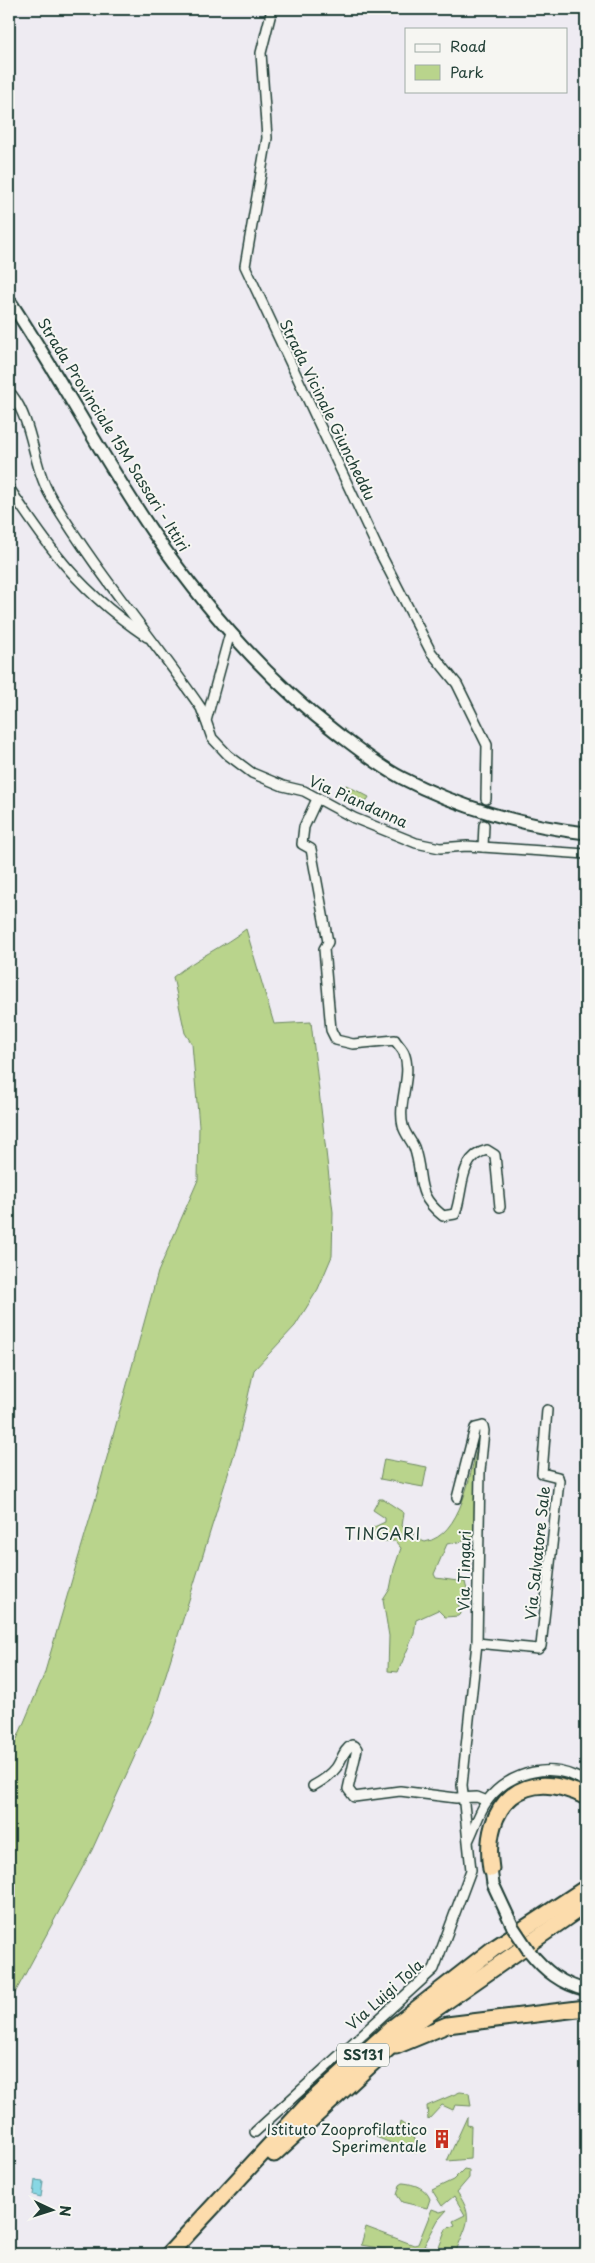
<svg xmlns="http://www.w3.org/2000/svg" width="595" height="2263" font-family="'Playpen Sans',sans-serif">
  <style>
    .green { fill: #b9d48c; stroke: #6c8860 }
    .water { fill: #88d7e4; stroke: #5e999e }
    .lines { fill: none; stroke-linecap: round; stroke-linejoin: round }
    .street-casing { stroke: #1f3d34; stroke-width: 12 }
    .secondary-casing { stroke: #1f3d34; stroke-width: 15 }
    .highway-casing { stroke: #1f3d34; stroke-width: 19 }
    .street { stroke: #f6f6f2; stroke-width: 9 }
    .secondary { stroke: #f6f6f2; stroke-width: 11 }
    .highway { stroke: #fcdcac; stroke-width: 15 }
    .secondary-bridge-casing { stroke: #1f3d34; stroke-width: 15; stroke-linecap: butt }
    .secondary-bridge { stroke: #f6f6f2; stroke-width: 11 }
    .labels { text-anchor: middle; stroke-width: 4; stroke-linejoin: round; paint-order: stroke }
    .shield { fill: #f6f6f2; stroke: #60746d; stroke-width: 1 }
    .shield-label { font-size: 14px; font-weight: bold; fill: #1f3d34 }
    .street-label { font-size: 15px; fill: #1f3d34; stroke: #f6f6f2 }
    .poi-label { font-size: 15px; fill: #1f3d34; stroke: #f6f6f2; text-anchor: end }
    .neighbourhood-label { font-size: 16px; letter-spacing: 1px; fill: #1f3d34; stroke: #f6f6f2 }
  </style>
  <rect width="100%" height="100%" fill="#eeebf2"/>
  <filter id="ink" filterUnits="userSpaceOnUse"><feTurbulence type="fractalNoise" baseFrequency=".02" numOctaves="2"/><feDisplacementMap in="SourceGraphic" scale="10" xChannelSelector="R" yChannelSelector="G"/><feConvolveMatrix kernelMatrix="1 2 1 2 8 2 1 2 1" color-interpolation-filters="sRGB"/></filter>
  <g filter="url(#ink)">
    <g class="green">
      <path d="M346,785L369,797L364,806L341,795Z"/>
      <path d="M246,929L274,1024L311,1022L333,1212L332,1256L318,1289L295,1326L254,1370L237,1445L153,1716L92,1850L9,2004V1758L44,1675L95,1501L158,1272L198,1180L199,1126L192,1044L185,1033L173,977C196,958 223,947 246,929Z"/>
      <path d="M478,1445L477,1532L469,1540L447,1544L434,1574L436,1578L465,1582L468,1594L462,1601H458L461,1614L459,1616L445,1617L438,1610L416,1620L414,1634L398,1672L388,1671L389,1636L383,1600L390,1589L394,1569L401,1548L395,1541H379L369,1536L372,1528L385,1522V1518L373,1510L379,1499H383L404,1513L402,1526L414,1533L412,1537L425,1542C462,1535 469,1475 478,1445Z"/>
      <path d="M384,1459L427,1467L423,1487L380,1479Z"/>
      <path d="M460,2092L469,2093L471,2106L455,2105L453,2110L442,2105L428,2120L427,2106Z"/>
      <path d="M467,2117V2125L471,2126L470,2159L447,2161Z"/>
      <path d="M400,2122L409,2128L419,2147L416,2153L376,2137L384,2131L398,2133Z"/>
      <path d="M464,2169L469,2170V2178L457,2192C476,2219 465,2226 455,2254H413L361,2245L366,2227L414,2245L418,2244L432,2209L440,2212L447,2210L438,2220L424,2246L438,2250L446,2229L455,2225L453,2221L465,2215L454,2196L442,2206L432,2190L453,2180Z"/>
      <path d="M403,2183C414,2184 426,2188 430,2199L427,2208L402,2202L397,2195L400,2185Z"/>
    </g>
    <path class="water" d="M35,2180L43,2181L41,2197L33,2195Z"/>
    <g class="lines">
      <g class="street-casing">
        <g id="street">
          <path d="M272,9L261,53L267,138L245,266L376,545L431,652L457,684L487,745L486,799"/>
          <path d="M9,394L12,395C34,424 32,465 51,497C95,571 152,637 201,708L206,721"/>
          <path d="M9,488C24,510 39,533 56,554C81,586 114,615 147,637"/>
          <path d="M230,633L206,721L212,738L228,755L252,773L283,786L304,791L354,818L416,843L440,848L467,846L586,854"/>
          <path d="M317,799L304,827L302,844L311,849L328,942L324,949L331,1030L336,1040L353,1044L395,1040C397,1044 402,1048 404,1053C413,1075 397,1103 403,1126C405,1134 411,1140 414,1147C425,1179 413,1192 443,1216L455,1214C464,1191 458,1157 487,1150L495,1155L500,1207"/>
          <path d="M483,847L484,825"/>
          <path d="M477,1643L538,1649L541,1646L559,1481L558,1477L542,1473L547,1410"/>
          <path d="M313,1786C322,1781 330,1776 336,1768C342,1760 343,1750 352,1745L355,1746L357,1749L348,1789L354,1797L400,1791L456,1798L477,1797L487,1801"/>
          <path d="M469,1839C475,1827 479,1812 487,1801C509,1771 555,1760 586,1783"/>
          <path d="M255,2132L434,1969L471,1870L462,1785L477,1643L480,1471L484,1431L483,1426L475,1428L457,1498"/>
        </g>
      </g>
      <g class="secondary-casing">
        <g id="secondary">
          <path d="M9,300C59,375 101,456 152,531C204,607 264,677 337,733C358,749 379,766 402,778C458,807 523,826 586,833"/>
          <path d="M491,1869L493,1884L513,1927"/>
          <path d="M529,1951C545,1971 561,1984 586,1990"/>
        </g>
      </g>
      <g class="highway-casing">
        <g id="highway">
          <path d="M491,1869C481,1804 525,1764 586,1797"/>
          <path d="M396,2046L447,2025L586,2008"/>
          <path d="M274,2154L418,2021L586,1904"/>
          <path d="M169,2254L309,2103L392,2028L493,1949L586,1888"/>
        </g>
      </g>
      <use href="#street" class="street"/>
      <use href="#secondary" class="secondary"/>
      <use href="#highway" class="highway"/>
      <g class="secondary-bridge-casing">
        <path id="secondary-bridge" d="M513,1927L529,1951"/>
      </g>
      <use href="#secondary-bridge" class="secondary-bridge"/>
    </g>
  </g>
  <defs>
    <g id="building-bare" transform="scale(1.5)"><path d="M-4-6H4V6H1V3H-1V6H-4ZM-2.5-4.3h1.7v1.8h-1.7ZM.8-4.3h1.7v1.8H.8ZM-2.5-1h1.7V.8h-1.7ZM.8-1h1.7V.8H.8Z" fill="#c8321e" stroke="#f6f6f2" stroke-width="2.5" paint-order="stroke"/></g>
  </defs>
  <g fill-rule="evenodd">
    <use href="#building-bare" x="442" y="2139"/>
  </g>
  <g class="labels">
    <rect class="shield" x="337" y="2043.5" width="52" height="23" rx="4"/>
    <g class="shield-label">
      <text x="363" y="2060">SS131</text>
    </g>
    <g class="street-label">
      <text transform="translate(327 410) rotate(64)" y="5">Strada Vicinale Giuncheddu</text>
      <text transform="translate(113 435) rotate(58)" y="5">Strada Provinciale 15M Sassari - Ittiri</text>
      <text transform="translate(358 802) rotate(24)" y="5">Via Piandanna</text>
      <text transform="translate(538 1553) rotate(-84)" y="5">Via Salvatore Sale</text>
      <text transform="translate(465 1571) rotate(-89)" y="5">Via Tingari</text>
      <text transform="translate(385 1995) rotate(-42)" y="5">Via Luigi Tola</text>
    </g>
    <g class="poi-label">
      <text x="427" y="2135">Istituto Zooprofilattico<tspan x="427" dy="17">Sperimentale</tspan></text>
    </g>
    <g class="neighbourhood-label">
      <text x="383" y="1540">TINGARI</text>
    </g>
  </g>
  <rect width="595" height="2263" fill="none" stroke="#f6f6f2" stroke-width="30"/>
  <rect x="15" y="15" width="565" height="2233" fill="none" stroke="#1f3d34" stroke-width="2" filter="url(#ink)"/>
  <rect x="405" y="28" width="162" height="65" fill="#f6f6f2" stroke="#a0aca6"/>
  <rect x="415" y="44" width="25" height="8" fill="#f6f6f2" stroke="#a0aca6"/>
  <text x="450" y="52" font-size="15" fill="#1f3d34">Road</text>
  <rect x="415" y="65" width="25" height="15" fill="#b9d48c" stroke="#a0aca6"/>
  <text x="450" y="78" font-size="15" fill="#1f3d34">Park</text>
  <g transform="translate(52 2210) rotate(94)" stroke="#f6f6f2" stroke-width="4" paint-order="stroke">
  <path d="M0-4L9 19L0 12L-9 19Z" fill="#1f3d34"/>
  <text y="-8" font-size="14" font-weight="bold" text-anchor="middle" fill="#1f3d34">N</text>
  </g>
</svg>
